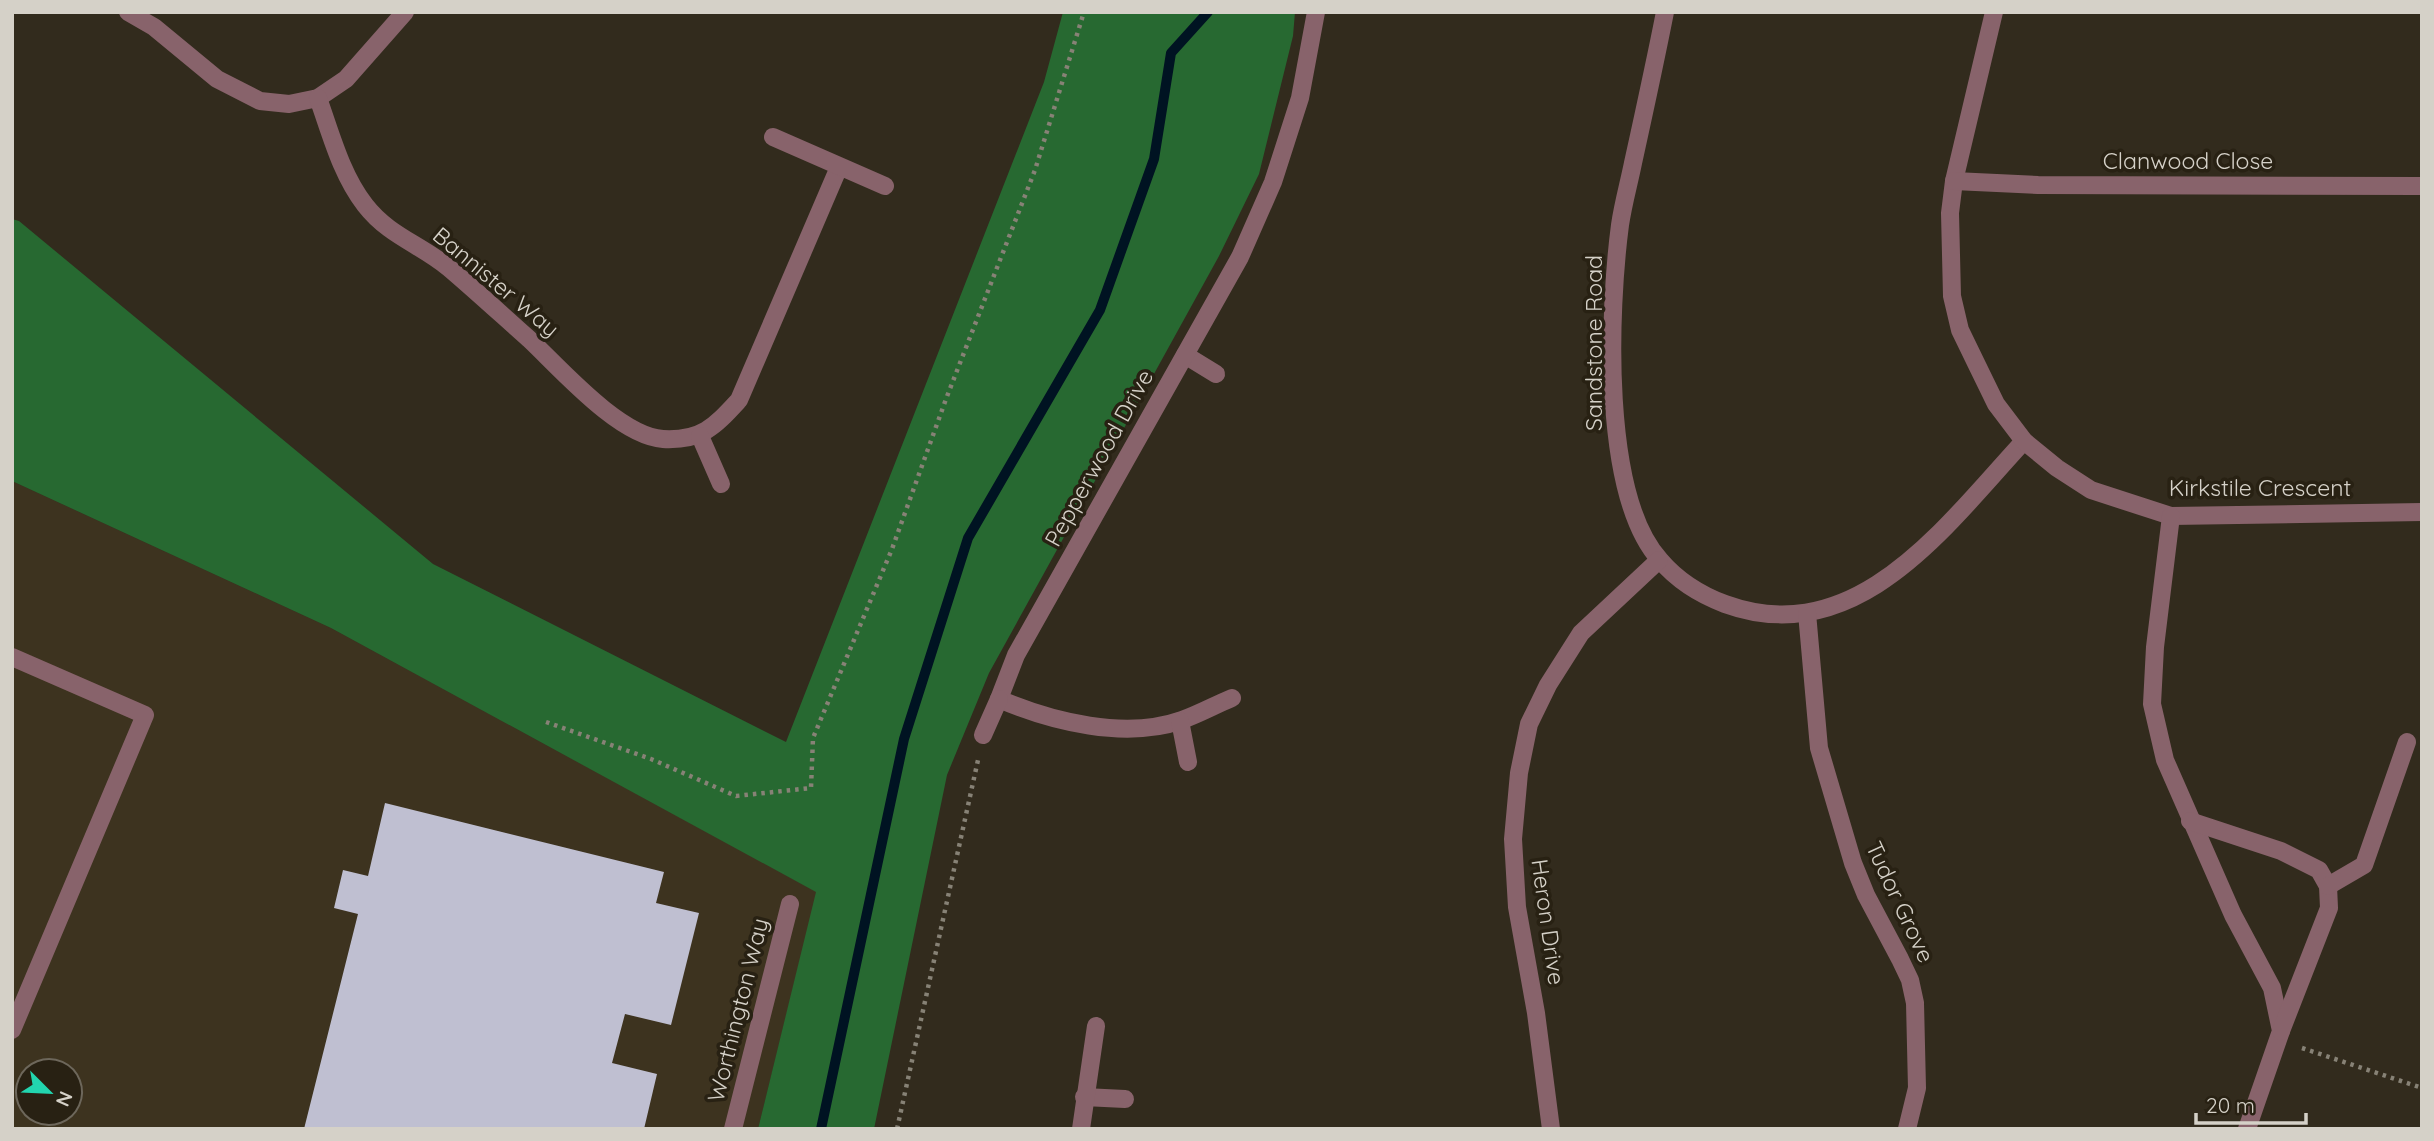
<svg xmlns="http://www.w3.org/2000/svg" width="2434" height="1141" font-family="Quicksand,sans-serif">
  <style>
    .built { fill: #3d331f; fill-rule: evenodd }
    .forest { fill: #276931 }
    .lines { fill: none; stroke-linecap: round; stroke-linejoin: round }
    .stream { stroke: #001322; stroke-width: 10 }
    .building { fill: #bfbfd1 }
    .path { stroke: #878276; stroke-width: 4.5; stroke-dasharray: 3.5 5; stroke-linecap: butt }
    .minor { stroke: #88636b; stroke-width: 18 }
    .labels { text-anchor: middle; stroke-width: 7; stroke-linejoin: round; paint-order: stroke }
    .street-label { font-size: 23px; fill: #d5d1c8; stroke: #282113 }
  </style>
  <rect width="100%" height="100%" fill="#322b1d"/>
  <path class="built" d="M12,481L331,628L817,892L758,1129H12ZM28,1071H70V1113H28Z"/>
  <path class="forest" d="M1063,12H1295L1293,36L1259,174L1219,256L989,673L947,775L874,1129H758L816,892L331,628L12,481V219L19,221L433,564L786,742L1044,82Z"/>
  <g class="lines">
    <path class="stream" d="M821,1129L904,739L968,538L1100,310L1154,159L1171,53L1208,12"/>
  </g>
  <path class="building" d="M385,803L664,872L656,903L699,913L671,1025L625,1014L612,1063L657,1074L644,1129H304L358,914L334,908L343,870L368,876Z"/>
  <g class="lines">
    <g class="path">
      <path d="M546,722L651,759L736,796L811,788L813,738L892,549L946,399L1035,170L1084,12"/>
      <path d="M2302,1048L2422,1088"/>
      <path d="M897,1129L978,760"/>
    </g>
    <g class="minor">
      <path d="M128,12L154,27L217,79L260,101L289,104L318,98L346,79L405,12"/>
      <path d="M1665,12C1655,63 1644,113 1633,163C1629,183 1623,204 1620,225C1609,309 1601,495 1660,560C1677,580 1701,595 1725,604C1857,652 1946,525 2024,441"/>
      <path d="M1994,12L1954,181L1950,213L1952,296L1960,330L1976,363L1996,404L2024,441L2057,468L2091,490L2171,516L2422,512"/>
      <path d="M318,98C331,134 341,174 365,205C389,236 420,244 449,268C476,291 502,315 529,339C560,368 619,436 663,439C702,441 715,426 739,400L839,167"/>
      <path d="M773,137L885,186"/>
      <path d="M1954,181L2038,185L2422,186"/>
      <path d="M1185,355L1216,374"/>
      <path d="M700,436L721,484"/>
      <path d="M2171,516L2155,647L2152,704L2165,760L2233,915L2272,988L2281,1031L2247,1129"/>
      <path d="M1807,613L1819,748L1853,863L1866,895L1900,959L1910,980L1915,1003L1917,1088L1907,1129"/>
      <path d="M12,657L145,715L12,1030"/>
      <path d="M1232,698C1215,705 1199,714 1182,720C1126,740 1052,722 999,699L1016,655L1240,257L1273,182L1300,98L1316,12"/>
      <path d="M1180,721L1188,762"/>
      <path d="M983,735L999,699"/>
      <path d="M2190,821L2281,851L2319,870L2328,886L2329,908L2281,1031"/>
      <path d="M2328,886L2364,865L2407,742"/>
      <path d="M1084,1097L1125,1099"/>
      <path d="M733,1129L790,904"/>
      <path d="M1081,1129L1096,1026"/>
      <path d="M1551,1129L1536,1013L1517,907L1513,839L1519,773L1529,724L1548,685L1581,633L1659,560"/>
    </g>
  </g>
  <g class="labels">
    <g class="street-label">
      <text x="2188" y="169">Clanwood Close</text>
      <text transform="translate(496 282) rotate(40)" y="8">Bannister Way</text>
      <text transform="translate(1594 343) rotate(-90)" y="8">Sandstone Road</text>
      <text transform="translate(1099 458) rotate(-61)" y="8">Pepperwood Drive</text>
      <text x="2260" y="496">Kirkstile Crescent</text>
      <text transform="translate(1900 902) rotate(65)" y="8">Tudor Grove</text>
      <text transform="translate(1548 922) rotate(82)" y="8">Heron Drive</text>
      <text transform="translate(738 1010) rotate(-76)" y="8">Worthington Way</text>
    </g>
  </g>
  <rect width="2434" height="1141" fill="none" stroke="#d5d1c8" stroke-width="28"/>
  <g transform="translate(49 1092) rotate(114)"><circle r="33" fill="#282113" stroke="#6d675b" stroke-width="2"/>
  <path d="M0-5L12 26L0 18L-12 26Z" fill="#22d5af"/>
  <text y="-10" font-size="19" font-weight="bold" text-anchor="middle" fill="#d5d1c8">N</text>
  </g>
  <path d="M2196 1113v10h110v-10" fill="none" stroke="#d5d1c8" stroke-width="3.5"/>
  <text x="2206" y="1113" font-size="21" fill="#d5d1c8" stroke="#282113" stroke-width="5" paint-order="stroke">20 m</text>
</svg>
